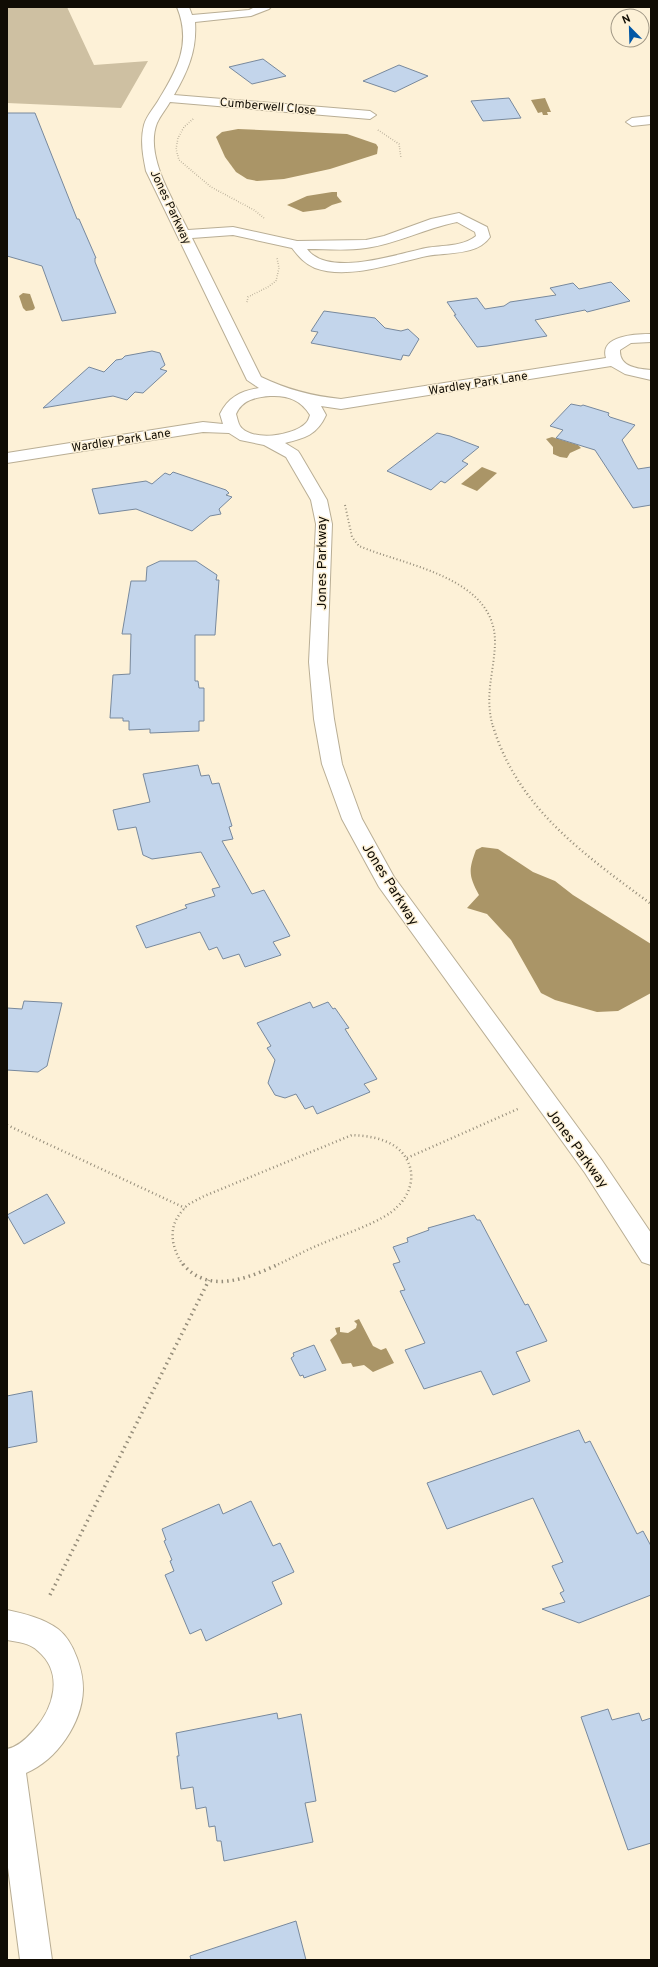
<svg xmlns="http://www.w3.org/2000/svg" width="658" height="1967" font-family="Overpass,sans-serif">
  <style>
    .green { fill: #cec0a2 }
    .water { fill: #aa9567 }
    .building { fill: #c3d5eb; stroke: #78899d }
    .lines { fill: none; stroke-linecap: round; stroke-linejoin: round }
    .minor-casing { stroke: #b9ae95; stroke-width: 2 }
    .path-far3 { stroke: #958d7a; stroke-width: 1.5; stroke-dasharray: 0.5 2; stroke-linecap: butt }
    .path-far2 { stroke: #958d7a; stroke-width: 2; stroke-dasharray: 1 2.5; stroke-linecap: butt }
    .path-far1 { stroke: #958d7a; stroke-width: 2.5; stroke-dasharray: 1 3; stroke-linecap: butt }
    .path { stroke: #958d7a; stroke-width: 3.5; stroke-dasharray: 1.5 4; stroke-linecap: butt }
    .minor { fill: #fff; fill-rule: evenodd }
    .labels { text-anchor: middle; stroke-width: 3; stroke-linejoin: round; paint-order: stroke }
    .far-street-label { font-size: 12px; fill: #100c04; stroke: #fdf1d7 }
    .street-label { font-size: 14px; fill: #100c04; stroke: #fdf1d7 }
  </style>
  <rect width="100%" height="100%" fill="#fdf1d7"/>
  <path class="green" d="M7,7H67L94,65L148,61L121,108L7,103Z"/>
  <g class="water">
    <path d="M545,98L551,112H547L548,115H543L542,112L538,113L531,100Z"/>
    <path d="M238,129L347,134L376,144L378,147L377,154L330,169L284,179L257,181L247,179L236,172L225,157L216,137L222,132Z"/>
    <path d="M332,192H337V196L342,202L332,205L325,209L303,212L287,205L307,196Z"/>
    <path d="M23,293L30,294L35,308L33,310L26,311L23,308L19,296Z"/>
    <path d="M552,437L578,445L581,448L570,453L567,458L560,457L553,454V447L546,439Z"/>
    <path d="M482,467L497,473L477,491L461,484Z"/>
    <path d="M482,847L498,849L533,872L555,881L573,895L651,944V993L618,1011L597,1012L555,1000L541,993L511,940L487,914L467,908L479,895C469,876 468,871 476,850Z"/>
    <path d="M359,1319L373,1346L381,1350L386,1348L394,1363L373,1372L364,1365L353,1367L351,1363L342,1364L330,1340L337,1334L335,1328L340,1327V1332L348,1333L356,1328L357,1324L354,1321Z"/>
  </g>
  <g class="building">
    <path d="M263,59L286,76L252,84L229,67Z"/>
    <path d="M399,65L428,76L395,92L363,81Z"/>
    <path d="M509,98L521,118L483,121L471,101Z"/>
    <path d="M7,113H35L77,219H79L96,258H95V262L116,313L62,321L42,266L7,256Z"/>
    <path d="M611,282L630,301L587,312L585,310L535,320L547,336L487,346L477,347L454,315H456L447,302L477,298L485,309L504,306L510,302L556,295L550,288L573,283L579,289Z"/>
    <path d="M324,311L375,318L385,328L401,331L408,329L419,339L409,356L403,355L401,360L311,343L318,332L311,331Z"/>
    <path d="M152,351L160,353L165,365L160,369L167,371L143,393L135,392L127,400L113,396L43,408L89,367L104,372L116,360L122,359L125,356Z"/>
    <path d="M571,404L581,406L583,405L609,413L608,415L610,417L635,425L622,440L638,469L651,467V505L633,508L595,450L556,438L563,430L550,426Z"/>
    <path d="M437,433L450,436L479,447L462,461L468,464L445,483L441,481L431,490L387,471Z"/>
    <path d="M173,472L226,490L229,493L226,495L232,497L219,509L221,514L210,516L192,531L136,509L99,514L92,489L146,481L152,484L165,473L170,475Z"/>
    <path d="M160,561H196L217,575L216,580H219L215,635H195V681H198L199,688H204V721H199V731L150,733V729L129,730V721H123V718H110L113,675L130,674L131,634H122L131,581H146L147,567Z"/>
    <path d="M198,765L201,776L209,775L212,784L219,783L232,826L229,827L233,839L222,841L252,894L264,890L290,936L273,942L281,955L245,967L239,954L223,959L217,947L209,950L200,932L146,948L136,926L187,908L185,905L215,896L212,889L220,887L201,852L152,859L143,855L136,827L118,830L113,810L150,802L143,774Z"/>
    <path d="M24,1001L62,1003L47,1066L38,1072L7,1070V1008L22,1009Z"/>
    <path d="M310,1002L313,1008L328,1002L333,1009L335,1008L349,1028L345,1029L377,1079L364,1084L370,1092L317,1114L313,1106L305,1109L296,1094L285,1098L275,1095L268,1083L275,1060L267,1048L271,1046L257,1023Z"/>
    <path d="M47,1194L65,1223L24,1244L7,1215Z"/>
    <path d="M474,1215L477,1220H480L525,1305L528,1304L547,1341L516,1352L530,1381L493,1395L481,1371L424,1389L405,1350L425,1343L400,1291L405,1290L393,1264L400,1262L393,1247L408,1242L407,1238L429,1230L428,1228Z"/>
    <path d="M314,1345L326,1370L304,1378L303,1375L300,1376L291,1358L294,1356L293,1353Z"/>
    <path d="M32,1391L37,1442L7,1448V1396Z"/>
    <path d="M579,1430L585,1443L590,1441L637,1534L643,1531L651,1546V1595L579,1623L542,1609L565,1602L560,1593L564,1591L552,1566L563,1562L533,1498L447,1529L427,1483Z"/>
    <path d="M251,1501L273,1546L280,1543L294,1572L272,1582L282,1604L206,1641L201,1629L190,1634L165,1575L174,1571L170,1561L172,1560L164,1541L166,1540L162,1529L219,1504L223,1514Z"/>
    <path d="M608,1709L612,1720L639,1713L642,1721L651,1718V1843L628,1850L581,1717Z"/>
    <path d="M277,1713L278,1719L301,1714L316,1801L305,1803L313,1842L224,1861L221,1841H217L215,1826L209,1827L206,1807L196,1809L193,1787L181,1789L177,1756H179L176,1733Z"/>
    <path d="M296,1921L306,1960H191L190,1956Z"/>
  </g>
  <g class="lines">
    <g class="minor-casing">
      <g id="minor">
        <path d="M177,7H189L192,15L249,10L255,7H271L269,9L251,16L195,22C197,50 188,71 174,95L370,111L376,115L370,119L170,102C166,109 160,116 157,123C144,156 174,201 188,230L233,227L297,241L366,240L384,236L431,219L459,213L487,227L490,237C477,256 447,252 427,256C394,263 348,280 315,268C304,263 299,257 292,248L233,235L192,238L261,377C288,390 312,396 341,399L606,358C599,335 637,334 651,334V342L631,343L620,350C619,367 638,369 651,370V380L625,374L611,366L341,409L321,406L326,415C317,435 305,438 285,443L298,451L300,454L327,500L332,524L327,662L334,719L342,764L362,819L394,877L601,1159L651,1233V1265L642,1262L585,1173L379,887L342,819L322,764L314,719L309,662L316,524L311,500L286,457L264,445L240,440L229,433L203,432L7,463V453L203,422L223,424L220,414C228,397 241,391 259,388L247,380L146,171C143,156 140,141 144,125C146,117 153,109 158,101C177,70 192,44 177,7ZM457,222L475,232L476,236C462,247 443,245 426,248C397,254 328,278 307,249C326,249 346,251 366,248C397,244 426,228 457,222ZM270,396C288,395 301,400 310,415C309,418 308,421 306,423C294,436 251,442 240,426C238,423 237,417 236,414C242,400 256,397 270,396Z"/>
        <path d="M651,116V124L632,126L626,122L632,118Z"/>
        <path d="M7,1610C25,1614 43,1618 58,1629C67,1636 73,1647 77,1658C81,1669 83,1678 83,1690C82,1723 57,1760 26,1773L52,1960H20L7,1860V1749C18,1747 27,1738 34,1730C54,1708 64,1673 38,1651C30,1643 18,1642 7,1640Z"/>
      </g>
    </g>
    <g class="path-far3">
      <path d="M193,119L184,127L178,138L176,149L179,160L211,187L254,210L264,218"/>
      <path d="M378,130L399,144L401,158"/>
      <path d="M247,302L248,297L268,287L276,281L279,268L277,258"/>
    </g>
    <path class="path-far2" d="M345,505L352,537L359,546C406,566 496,577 495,643C494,674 484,695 493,727"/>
    <g class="path-far1">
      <path d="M493,726C518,809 585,855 651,904"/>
      <path d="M7,1125L185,1208"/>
      <path d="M407,1158L520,1108"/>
      <path d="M183,1265C171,1247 167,1226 184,1209C188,1203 196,1201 202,1197L352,1135C372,1136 397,1140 407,1160C416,1176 410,1195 397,1207C385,1221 339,1236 321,1244C306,1250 292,1258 277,1265"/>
    </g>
    <g class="path">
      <path d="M183,1264C208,1295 249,1278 279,1264"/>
      <path d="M50,1595L209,1280"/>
    </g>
    <use href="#minor" class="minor"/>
  </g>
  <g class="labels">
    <g class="far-street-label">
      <text transform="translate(268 106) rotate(5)" y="4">Cumberwell Close</text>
      <text transform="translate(171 207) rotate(65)" y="4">Jones Parkway</text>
      <text transform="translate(478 383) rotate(-9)" y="4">Wardley Park Lane</text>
      <text transform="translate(121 440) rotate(-9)" y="4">Wardley Park Lane</text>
    </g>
    <g class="street-label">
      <text transform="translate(321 563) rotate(-90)" y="5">Jones Parkway</text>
      <text transform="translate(391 884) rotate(58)" y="5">Jones Parkway</text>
      <text transform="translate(578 1148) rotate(54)" y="5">Jones Parkway</text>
    </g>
  </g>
  <rect width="658" height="1967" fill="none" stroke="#100c04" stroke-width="16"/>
  <g transform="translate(630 28) rotate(337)"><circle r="19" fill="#fdf1d7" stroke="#9e9583"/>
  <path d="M0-3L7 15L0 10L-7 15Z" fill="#0257a5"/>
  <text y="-6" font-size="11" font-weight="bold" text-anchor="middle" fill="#100c04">N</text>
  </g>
</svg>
